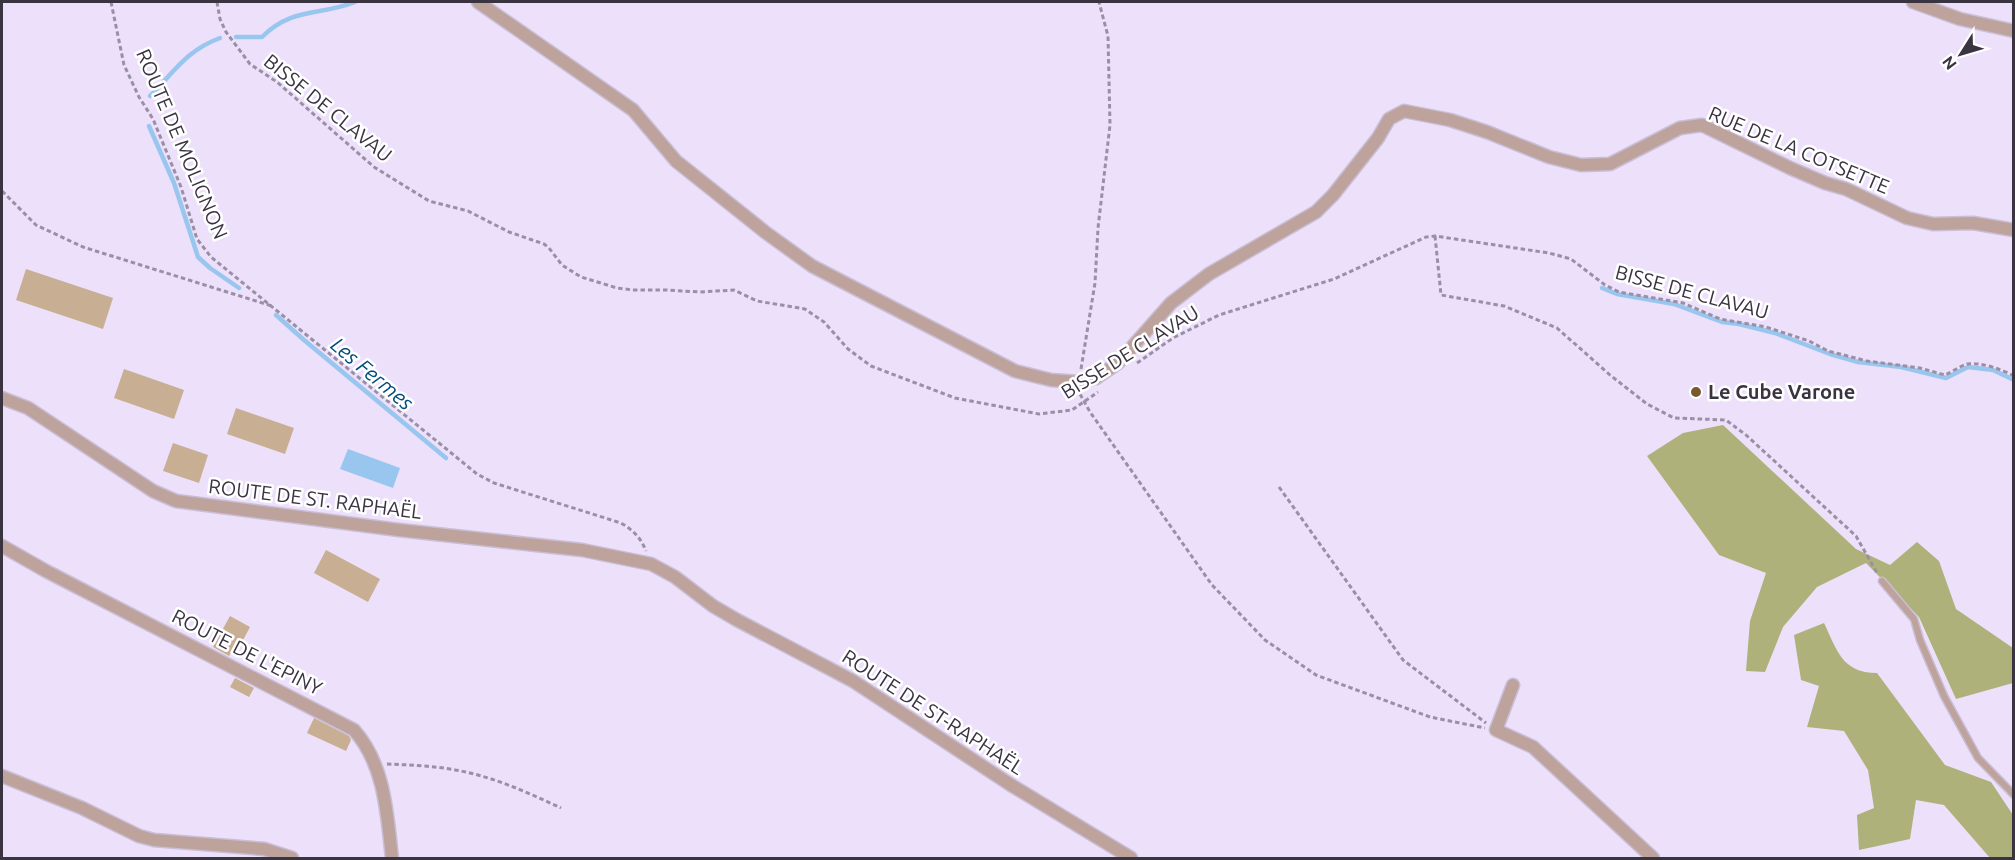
<svg xmlns="http://www.w3.org/2000/svg" width="2015" height="860" font-family="Ubuntu,sans-serif">
  <style>
    .forest { fill: #afb17b }
    .water { fill: #99c6ee }
    .lines { fill: none; stroke-linecap: round; stroke-linejoin: round }
    .stream { stroke: #99c6ee; stroke-width: 4.5 }
    .building { fill: #c8ae93 }
    .lane-casing { stroke: #c9bed6; stroke-width: 9 }
    .street-casing { stroke: #c9bed6; stroke-width: 15 }
    .path { stroke: #9a90a5; stroke-width: 3; stroke-dasharray: 4.5 3; stroke-linecap: butt }
    .lane { stroke: #bea39c; stroke-width: 6 }
    .street { stroke: #bea39c; stroke-width: 12 }
    .poi-dot { fill: #78592e; stroke: #fff; stroke-width: 2 }
    .labels { text-anchor: middle; stroke-width: 5; stroke-linejoin: round; paint-order: stroke }
    .street-label { font-size: 20px; fill: #3a3441; stroke: #fff }
    .poi-label { font-size: 20px; font-weight: bold; fill: #3a3441; stroke: #fff; text-anchor: start }
    .water-label { font-size: 21px; font-style: italic; fill: #004d7d; stroke: #fff }
  </style>
  <rect width="100%" height="100%" fill="#ede0fb"/>
  <g class="forest">
    <path d="M1723,425L1856,549L1890,565L1917,542L1939,561L1956,609L2013,648V683L1956,699L1919,617L1866,563L1817,587L1783,627L1765,672L1746,671L1750,621L1766,573L1719,555L1647,456L1683,433Z"/>
    <path d="M1824,623C1837,650 1842,673 1877,673L1945,765L1991,782L2013,815V858H1990L1944,805L1916,800L1910,839L1859,850L1857,815L1874,808L1868,770L1844,731L1807,727L1819,686L1801,680L1794,635Z"/>
  </g>
  <path class="water" d="M348,449L400,468L393,488L340,469Z"/>
  <g class="lines">
    <g class="stream">
      <path d="M236,37H262C292,7 320,16 355,2"/>
      <path d="M150,96C174,72 187,50 220,38"/>
      <path d="M149,126L174,183L198,257L210,268L239,288"/>
      <path d="M1602,288L1617,294L1674,304L1722,322L1739,324L1775,333L1830,354L1858,362L1901,367L1946,378L1968,367L1993,370L2014,380"/>
      <path d="M276,315L304,340L446,458"/>
    </g>
  </g>
  <g class="building">
    <path d="M26,269L113,298L103,329L16,300Z"/>
    <path d="M124,369L184,390L174,419L114,398Z"/>
    <path d="M236,408L294,428L285,454L227,434Z"/>
    <path d="M173,443L208,455L199,483L163,471Z"/>
    <path d="M326,550L380,579L368,602L314,573Z"/>
    <path d="M230,616L250,627L241,644L237,642L229,656L213,647Z"/>
    <path d="M235,678L254,688L249,697L230,687Z"/>
    <path d="M314,718L349,736L351,740L346,751L307,733Z"/>
  </g>
  <g class="lines">
    <g class="lane-casing">
      <path id="lane" d="M1882,581L1914,619L1920,640L1944,696L1978,758L2014,795"/>
    </g>
    <g class="street-casing">
      <g id="street">
        <path d="M478,2L633,110L676,161L765,232L812,266L1015,371L1051,380L1079,382L1096,378L1118,363L1171,303L1209,274L1316,212L1333,195L1378,138L1389,119L1404,111L1450,120L1487,132L1549,157L1581,165L1610,164L1680,128L1702,125L1790,168L1825,183L1846,189L1907,218L1933,224L1973,223L2014,230"/>
        <path d="M1913,2L1960,19L2014,31"/>
        <path d="M2,398L28,408L153,491L176,501L399,530L582,550L651,564L675,577L713,606L737,620L853,681L1011,785L1131,858"/>
        <path d="M2,546L46,571L354,730C385,765 387,814 392,858"/>
        <path d="M1513,685L1496,730L1533,747L1653,858"/>
        <path d="M2,776L82,808L139,836L154,840L264,849L292,858"/>
      </g>
    </g>
    <g class="path">
      <path d="M111,2L124,65L139,97L153,119L181,187L197,239L211,257L477,474L494,483L621,523C633,530 641,538 646,551"/>
      <path d="M217,2L220,19L226,32L250,64L277,82L374,167L429,201L468,211L509,232L544,244L549,248L562,265L581,277L617,288L633,290H666L700,292L734,290L757,301L805,309L824,322L848,349L871,366L955,398L1039,414L1072,410L1098,392"/>
      <path d="M2,191L36,225L83,247L272,306"/>
      <path d="M1435,236L1441,295L1504,306L1557,328L1610,375L1647,404L1674,418L1726,420L1746,435L1856,536L1877,573"/>
      <path d="M1137,363L1173,338L1219,315L1334,279L1426,237L1435,236L1549,253L1571,259L1605,285L1619,292L1683,303L1720,319L1766,327L1809,341L1828,351L1867,361L1920,368L1945,375C1952,372 1960,366 1967,364C1981,362 2001,369 2014,376"/>
      <path d="M1081,369L1095,283L1098,228L1110,125L1108,36L1099,2"/>
      <path d="M1080,394L1090,412L1212,585L1265,640L1316,675L1430,717L1485,728"/>
      <path d="M1279,487L1403,660L1486,723"/>
      <path d="M387,764C411,765 437,766 461,771C496,778 529,793 561,808"/>
    </g>
    <use href="#lane" class="lane"/>
    <use href="#street" class="street"/>
  </g>
  <circle class="poi-dot" cx="1696" cy="392" r="6"/>
  <g class="labels">
    <g class="street-label">
      <text transform="translate(328 108) rotate(39)" y="7">BISSE DE CLAVAU</text>
      <text transform="translate(182 144) rotate(67)" y="7">ROUTE DE MOLIGNON</text>
      <text transform="translate(1799 150) rotate(23)" y="7">RUE DE LA COTSETTE</text>
      <text transform="translate(1692 292) rotate(15)" y="7">BISSE DE CLAVAU</text>
      <text transform="translate(1130 352) rotate(-32)" y="7">BISSE DE CLAVAU</text>
      <text transform="translate(315 499) rotate(7)" y="7">ROUTE DE ST. RAPHAËL</text>
      <text transform="translate(247 652) rotate(27)" y="7">ROUTE DE L'EPINY</text>
      <text transform="translate(933 712) rotate(33)" y="7">ROUTE DE ST-RAPHAËL</text>
    </g>
    <g class="poi-label">
      <text x="1708" y="399">Le Cube Varone</text>
    </g>
    <g class="water-label">
      <text transform="translate(372 374) rotate(40)" y="7">Les Fermes</text>
    </g>
  </g>
  <rect width="2015" height="860" fill="none" stroke="#3a3441" stroke-width="6"/>
  <g transform="translate(1961 54) rotate(233)" stroke="#ffffff" stroke-width="4.5" paint-order="stroke">
  <path d="M0-4.5L10 22L0 15L-10 22Z" fill="#3a3441"/>
  <text y="-9" font-size="16" font-weight="bold" text-anchor="middle" fill="#3a3441">N</text>
  </g>
</svg>
